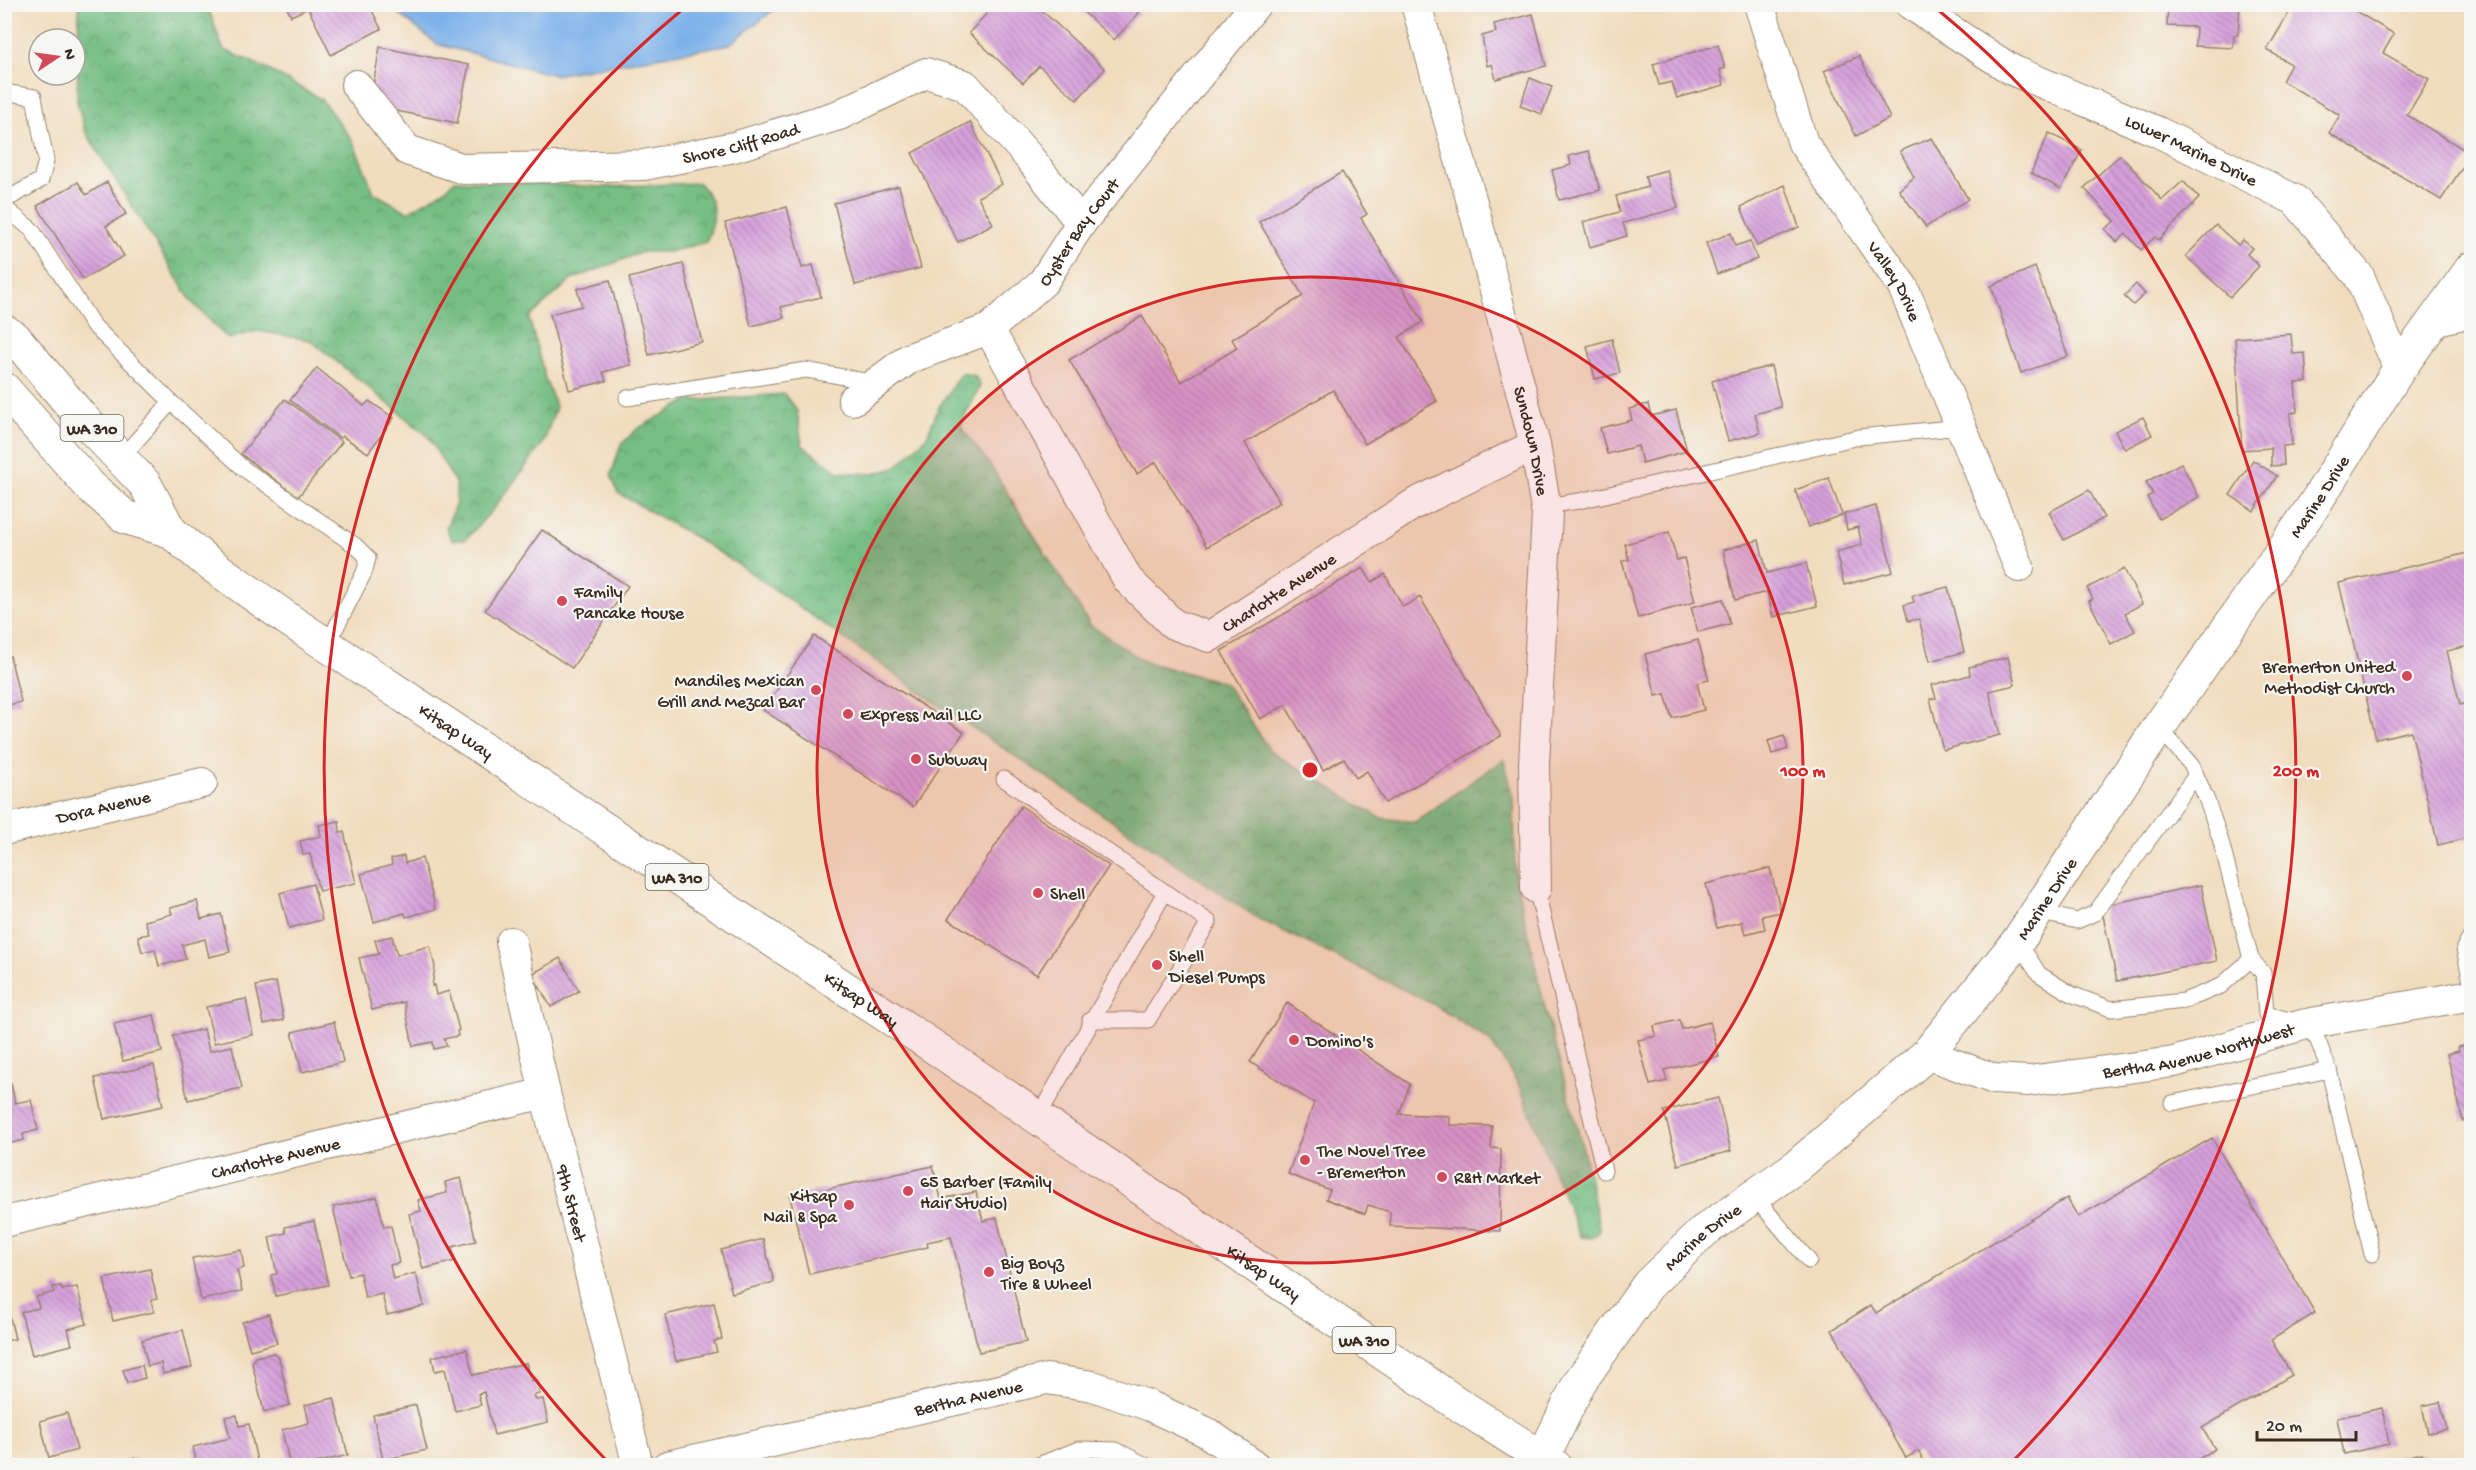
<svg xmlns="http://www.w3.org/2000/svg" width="2476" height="1470" font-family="'Gochi Hand',sans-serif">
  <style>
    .forest { fill: url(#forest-crowns); stroke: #587451; stroke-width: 1.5 }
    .water { fill: #7bb1ea; stroke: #5b6e84; stroke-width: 1.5 }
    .building { fill: url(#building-back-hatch) }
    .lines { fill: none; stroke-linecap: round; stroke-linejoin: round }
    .lane-casing { stroke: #96846e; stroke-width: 17 }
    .street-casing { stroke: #96846e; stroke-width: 32 }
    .secondary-casing { stroke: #96846e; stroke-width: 35 }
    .primary-casing { stroke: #96846e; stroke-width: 35 }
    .lane { stroke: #fff; stroke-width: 15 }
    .street { stroke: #fff; stroke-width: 30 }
    .secondary { stroke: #fff; stroke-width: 33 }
    .primary { stroke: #fff; stroke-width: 33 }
    .ring { fill: none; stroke: #d62828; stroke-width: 3 }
    .poi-dot { fill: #d1495b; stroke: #f6f6f2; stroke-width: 2 }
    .labels { text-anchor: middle; stroke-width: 4.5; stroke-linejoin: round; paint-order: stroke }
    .shield { fill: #f6f6f2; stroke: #73675e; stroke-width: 1.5 }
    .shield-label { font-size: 16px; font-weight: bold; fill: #3b2a1e }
    .street-label { font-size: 18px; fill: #3b2a1e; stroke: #f6f6f2 }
    .poi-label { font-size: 18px; fill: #3b2a1e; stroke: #f6f6f2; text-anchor: start }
    .centre { fill: #d62828; stroke: #f6f6f2; stroke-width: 3 }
    .ring-label { font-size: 18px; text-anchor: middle; font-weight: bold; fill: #d62828; stroke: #f6f6f2; stroke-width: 4.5; stroke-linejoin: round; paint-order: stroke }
  </style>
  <defs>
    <pattern id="forest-crowns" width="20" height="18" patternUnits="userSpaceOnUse" patternTransform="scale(1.5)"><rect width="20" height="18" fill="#76be84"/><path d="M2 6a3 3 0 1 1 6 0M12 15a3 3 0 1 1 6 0" fill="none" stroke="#629b6b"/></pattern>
    <pattern id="building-back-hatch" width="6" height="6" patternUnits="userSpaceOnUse" patternTransform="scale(1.5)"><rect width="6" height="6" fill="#d7a0dc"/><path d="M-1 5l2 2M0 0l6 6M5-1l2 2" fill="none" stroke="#b083b2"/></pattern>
  </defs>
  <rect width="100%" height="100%" fill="#f6f6f2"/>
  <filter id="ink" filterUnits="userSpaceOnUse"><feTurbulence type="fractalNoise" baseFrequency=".0167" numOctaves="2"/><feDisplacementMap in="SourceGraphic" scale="12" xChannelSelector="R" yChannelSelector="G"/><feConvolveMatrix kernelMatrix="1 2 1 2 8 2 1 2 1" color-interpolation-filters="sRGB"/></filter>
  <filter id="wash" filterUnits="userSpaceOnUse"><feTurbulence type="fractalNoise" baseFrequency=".008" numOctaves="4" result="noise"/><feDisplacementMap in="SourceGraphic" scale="24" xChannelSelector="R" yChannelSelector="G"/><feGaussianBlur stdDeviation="1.35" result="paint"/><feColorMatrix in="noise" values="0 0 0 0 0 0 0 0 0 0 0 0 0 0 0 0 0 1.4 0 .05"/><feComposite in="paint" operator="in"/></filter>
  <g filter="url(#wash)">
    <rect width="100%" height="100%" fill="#f1ddbe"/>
    <g class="forest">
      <path d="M79,5H207L223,49L263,67L321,99L353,141L374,193L408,212L444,191L455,180L603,187L699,183C717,202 717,218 706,242L669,252H642L571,280L529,318L545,378L556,407L544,442L495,507L465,540H452L446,528L456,503V484L428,436L310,340L258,331L228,339L192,302L85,131L77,102Z"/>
      <path d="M961,373L975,376L980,385C975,400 965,412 961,427L990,465L1090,625L1145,662L1225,683L1270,751L1380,818L1415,822L1504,759L1514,800L1515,877L1545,1008L1585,1157L1600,1231L1592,1238L1580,1237L1518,1083L1490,1041L1433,1004L1259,919L1223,895L937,704L747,570L693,536L618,493L611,475L621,445L637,429L687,401L784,394L797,411L802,445L838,472L873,474L895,468L926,438L939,407Z"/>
    </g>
    <path class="water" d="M388,5H780L730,44L554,75L437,44Z"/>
    <g id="blocks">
      <g class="building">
        <path d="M285,4H369L381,29L331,55L308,8L291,16Z"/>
        <path d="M995,4H1035L1105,69L1077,100L1039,66L1023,83L969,33Z"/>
        <path d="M1075,4H1130L1139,13L1114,40Z"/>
        <path d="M2168,4H2240L2238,35H2234L2233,48L2195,46L2196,27L2167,26Z"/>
        <path d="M2294,4H2344L2394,34L2383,53L2429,79L2407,115L2471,154L2441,200L2329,133L2340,115L2282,81L2291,64L2267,50Z"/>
        <path d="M1533,14L1546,66L1496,79L1492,64L1487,66L1482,36L1496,32L1494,24Z"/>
        <path d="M1718,45L1725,68L1720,70L1724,85L1677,98L1672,82L1659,85L1653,64Z"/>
        <path d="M380,47L469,65L457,123L386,109L387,100L371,97Z"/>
        <path d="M1859,56L1890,118L1856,136L1824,71Z"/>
        <path d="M1530,78L1552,87L1542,114L1520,106Z"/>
        <path d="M970,122L1002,184L978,197L993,224L958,242L912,153Z"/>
        <path d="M2049,133L2082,150L2061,189L2031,173Z"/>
        <path d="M1932,138L1968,199L1926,227L1899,190L1914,177L1900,151Z"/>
        <path d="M1589,151L1600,190L1559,200L1552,170L1571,165L1569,156Z"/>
        <path d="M2120,155L2162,200L2183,181L2199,198L2159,240L2155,237L2141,250L2126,234L2117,242L2105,229L2115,221L2084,188Z"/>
        <path d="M1667,170L1678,208L1623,223L1627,236L1590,247L1583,222L1620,212L1616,196L1648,187L1645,176Z"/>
        <path d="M1342,172L1367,214L1361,218L1423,322L1399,337L1437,401L1365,444L1333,390L1245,443L1280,502L1207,547L1156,462L1137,474L1069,360L1142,316L1181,382L1237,348L1232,339L1303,296L1259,222Z"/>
        <path d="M78,182L86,195L107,182L126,214L106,226L124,256L83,279L37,206Z"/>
        <path d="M1785,185L1799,227L1757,246L1741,207Z"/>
        <path d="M899,186L921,268L855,285L834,203Z"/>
        <path d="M787,207L802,268L813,265L821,297L781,307L784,318L751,326L725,223Z"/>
        <path d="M2216,225L2238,245L2243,240L2252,248L2247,254L2259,266L2230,297L2186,256Z"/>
        <path d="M1731,233L1735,246L1750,241L1757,259L1717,274L1706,243Z"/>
        <path d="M683,264L702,342L649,355L629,278Z"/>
        <path d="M2035,267L2068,356L2021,373L1991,286Z"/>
        <path d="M610,280L631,365L603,372L606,381L569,390L550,314L582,306L577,289Z"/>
        <path d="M2136,284L2145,294L2133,305L2124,296Z"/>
        <path d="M2291,334L2293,354L2305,353L2307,382L2295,383L2297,412L2290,413L2292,445L2283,446L2284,465L2271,466V448L2242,450L2235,338Z"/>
        <path d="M1612,339L1620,373L1595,379L1587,346Z"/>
        <path d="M1771,366L1781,407L1755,414L1760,433L1728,441L1712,381Z"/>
        <path d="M317,368L364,406L369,401L394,418L368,453L342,436L340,438L290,400Z"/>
        <path d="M285,399L342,442L298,497L241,454Z"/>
        <path d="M1648,404L1651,416L1676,410L1687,451L1642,463L1638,446L1607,454L1600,428L1632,420L1629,409Z"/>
        <path d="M2143,417L2152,435L2125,449L2115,431Z"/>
        <path d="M2253,460L2277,476L2254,511L2230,495Z"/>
        <path d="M2181,463L2199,497L2159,519L2147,497L2153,494L2146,482Z"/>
        <path d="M1829,478L1842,515L1808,527L1795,490Z"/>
        <path d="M2089,490L2104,518L2064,540L2049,512Z"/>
        <path d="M1876,506L1893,572L1844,585L1836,552L1862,545L1858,527L1847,530L1844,514Z"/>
        <path d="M542,530L628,586L572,668L485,610Z"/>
        <path d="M1669,532L1677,560L1684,558L1695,602L1638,618L1622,561L1629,560L1625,544Z"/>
        <path d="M1759,540L1767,573L1806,563L1817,606L1773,617L1767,592L1735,600L1723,550Z"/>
        <path d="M2472,552V645L2447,651L2460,705L2472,702V837L2438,845L2411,731L2376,739L2339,583Z"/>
        <path d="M1363,568L1372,582L1385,574L1403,607L1420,597L1501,736L1385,803L1367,771L1356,778L1344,758L1323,770L1285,705L1260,719L1221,651Z"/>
        <path d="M2124,569L2142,604L2125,613L2135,631L2111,644L2089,601L2093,599L2087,588Z"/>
        <path d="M1948,587L1964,652L1930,661L1919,619L1908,621L1904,605L1914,602L1912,596Z"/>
        <path d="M1723,599L1730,624L1698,632L1691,607Z"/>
        <path d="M814,636L964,732L913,807L763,710Z"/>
        <path d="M1698,640L1709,680L1697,683L1704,710L1672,718L1665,694L1656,696L1645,654Z"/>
        <path d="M10,656L21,702L4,706V658Z"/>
        <path d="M2008,657L2015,685L1989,691L2000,735L1943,750L1930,699L1936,698L1932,685L1970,675L1969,667Z"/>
        <path d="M1784,736L1788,749L1772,754L1768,741Z"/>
        <path d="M1021,806L1109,866L1037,975L948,919Z"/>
        <path d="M339,821L340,833L344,832L356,883L319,891L310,854L303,855L300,841L321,836L319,825Z"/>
        <path d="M404,856L405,863L422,858L436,909L406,917L405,913L374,922L361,874L392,865L391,859Z"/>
        <path d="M1770,868L1781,912L1762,916L1765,929L1745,934L1742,922L1717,928L1706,884Z"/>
        <path d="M313,884L322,920L289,928L280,893Z"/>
        <path d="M2201,885L2217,961L2117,981L2101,906Z"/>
        <path d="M197,901L201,919L221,914L230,952L209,957L205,939L182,945L186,959L159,966L155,949L142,952L138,936L149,934L145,921L172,914L170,908Z"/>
        <path d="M392,936L397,955L430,946L435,967L432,986L434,985L436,995L449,991L459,1030L457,1031L458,1036L444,1039L447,1046L434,1049L433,1042L413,1046L404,1002L372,1010L359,958L379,954L375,940Z"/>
        <path d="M560,958L579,991L551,1007L532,974Z"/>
        <path d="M276,982L284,1020L264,1024L256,986Z"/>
        <path d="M246,999L253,1035L214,1043L206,1007Z"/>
        <path d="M1287,1003L1410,1084L1399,1114L1450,1116V1125L1492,1126L1491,1148L1501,1149L1500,1231L1390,1226V1212L1368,1205L1365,1214L1326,1199L1330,1190L1288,1174L1314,1103L1250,1062Z"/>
        <path d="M154,1015L162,1052L123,1061L114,1024Z"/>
        <path d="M1679,1020L1682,1029L1710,1022L1719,1057L1664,1070L1667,1081L1650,1085L1638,1040L1656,1036L1654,1026Z"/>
        <path d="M334,1022L343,1062L302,1072L292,1032Z"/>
        <path d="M204,1029L209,1051L232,1046L242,1088L188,1100L173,1036Z"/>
        <path d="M2472,1044V1119L2463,1121L2447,1054L2459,1051L2458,1047Z"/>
        <path d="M154,1065L163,1106L104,1119L95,1078Z"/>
        <path d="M11,1083L15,1103L31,1100L38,1130L23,1134L24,1140L4,1145V1084Z"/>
        <path d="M1718,1098L1731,1151L1678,1165L1664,1111Z"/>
        <path d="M2212,1138L2315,1313L2271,1340L2292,1375L2202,1428L2215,1449L2187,1466H1927L1918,1451L1906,1458L1832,1330L1871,1305L1876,1313L2067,1198L2078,1217Z"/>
        <path d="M933,1166L941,1199L976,1192L983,1221L997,1218L1026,1342L979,1352L951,1237L927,1242L928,1247L809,1274L790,1197Z"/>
        <path d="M461,1178L476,1241L452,1247L455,1261L423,1269L409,1214L421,1211L418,1200L447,1193L445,1182Z"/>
        <path d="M377,1197L384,1227L391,1226L399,1263L390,1265L393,1279L416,1273L424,1306L387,1315L382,1294L365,1298L360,1273L349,1276L333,1207Z"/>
        <path d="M314,1221L328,1285L276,1296L271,1275L277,1274L269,1237L286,1233L285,1227Z"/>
        <path d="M763,1239L774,1282L732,1293L721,1250Z"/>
        <path d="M241,1250L244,1268L237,1270L242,1291L201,1300L192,1258Z"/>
        <path d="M150,1269L157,1299L151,1300L154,1312L113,1321L104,1279Z"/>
        <path d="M61,1286L62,1290L77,1287L87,1324L68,1329L72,1345L32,1355L21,1312L39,1308L36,1297L54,1292L53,1287Z"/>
        <path d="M714,1303L722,1339L714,1341L717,1352L676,1361L665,1315Z"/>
        <path d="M7,1305L15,1339L4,1341V1306Z"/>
        <path d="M269,1314L277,1343L250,1350L242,1322Z"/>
        <path d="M183,1330L192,1367L163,1374L161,1363L148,1366L142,1340Z"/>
        <path d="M467,1349L473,1375L526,1363L531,1381L537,1380L540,1394L534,1395L536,1400L543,1399L548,1422L494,1435L484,1392L478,1394L481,1405L455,1411L445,1369L435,1371L432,1357Z"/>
        <path d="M274,1353L279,1358L290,1405L264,1412L252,1363L255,1357Z"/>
        <path d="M142,1365L145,1378L127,1383L123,1370Z"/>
        <path d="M334,1398L348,1455L304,1466H290L282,1430L309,1423L305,1405Z"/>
        <path d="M2440,1402L2447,1429L2428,1433L2422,1406Z"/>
        <path d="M416,1405L427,1450L383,1460L373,1415Z"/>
        <path d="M2382,1408L2389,1444L2344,1454L2337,1418Z"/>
        <path d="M67,1413L77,1450L49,1458L40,1421Z"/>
        <path d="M237,1415L239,1426L249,1424L258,1466H197L193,1447L230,1438L225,1417Z"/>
        <path d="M2422,1453L2424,1466H2380L2379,1463Z"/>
        <path d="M135,1458L137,1466H106V1465Z"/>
      </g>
    </g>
  </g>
  <g filter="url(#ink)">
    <use href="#blocks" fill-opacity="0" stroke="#96846e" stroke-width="1.5"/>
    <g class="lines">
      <g class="lane-casing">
        <g id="lane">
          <path d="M4,92L34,97L46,161L41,180L4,201"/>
          <path d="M4,207L32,230L93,325L171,402L244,469L356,546L368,558L364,573L327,645"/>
          <path d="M627,398L806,370L876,383"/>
          <path d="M120,459L171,402"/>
          <path d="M1546,506L1579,501L1859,437L1961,427"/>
          <path d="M2159,727L2192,766L2206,798L2220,838L2251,959L2263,973L2266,1014L2306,1024L2318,1041L2329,1070L2372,1254"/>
          <path d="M1004,779L1165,892L1038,1117"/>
          <path d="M1536,888L1604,1171"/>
          <path d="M2038,912L2077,921L2095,913L2196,775"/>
          <path d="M2472,935L2464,948L2472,987"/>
          <path d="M2018,941L2039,974L2071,994L2111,1009L2184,1001L2221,986L2251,959"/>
          <path d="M1090,1020H1148L1209,922L1165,892"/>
          <path d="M2172,1103L2329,1070"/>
          <path d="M1754,1196L1809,1261"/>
          <path d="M1036,1466L1079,1449L1116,1450L1147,1466"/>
        </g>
      </g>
      <g class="street-casing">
        <g id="street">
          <path id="s1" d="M1416,4L1475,213L1535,445L1547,514L1534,764L1536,888"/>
          <path id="s2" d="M1759,4L1803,143L1903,287L2019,567"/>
          <path id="s3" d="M1910,4L2012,70L2158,132L2295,200L2359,276L2399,369"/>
          <path id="s4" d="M356,85L407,150L464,169L644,165L734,147L839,115L926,73L965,85L1027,155L1081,223"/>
          <path d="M2433,321L2472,312"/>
          <path id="s5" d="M989,329L1128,580L1173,624L1209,637L1414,504L1535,445"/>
          <path id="s6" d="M853,400L910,358L989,329L1043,282L1081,223L1256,4"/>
          <path id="s7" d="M4,830L202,783"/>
          <path id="s8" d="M511,942L545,1093L638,1466"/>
          <path id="s9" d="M1927,1054L1994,1079L2028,1081L2174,1062L2306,1024L2472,995"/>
          <path id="s10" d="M4,1222L545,1093"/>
          <path id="s11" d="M667,1466L1047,1379L1093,1386L1150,1406L1206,1432L1255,1466"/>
        </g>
      </g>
      <g class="secondary-casing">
        <g id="secondary">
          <path id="s12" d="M1539,1466L1579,1383L1648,1285L1704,1231L1797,1166L1927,1054L2018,941L2159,727L2314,505L2399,369L2472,268"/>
        </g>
      </g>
      <g class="primary-casing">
        <g id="primary">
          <path d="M4,331L15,338L82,418L145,484L170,531"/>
          <path id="s13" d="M4,389L90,486L125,517L170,531L206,561L292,622L928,1043L1455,1402L1555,1466"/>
        </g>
      </g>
      <use href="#lane" class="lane"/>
      <use href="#street" class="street"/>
      <use href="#secondary" class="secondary"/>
      <use href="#primary" class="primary"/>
    </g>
  </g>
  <circle cx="1310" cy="770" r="493" fill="#d62828" fill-opacity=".12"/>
  <g class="ring">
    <circle cx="1310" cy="770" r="493"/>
    <path d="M607 1461A986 986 0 0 1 683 9M1937 9A986 986 0 0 1 2013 1461"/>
  </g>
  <g class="poi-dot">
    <circle cx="562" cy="601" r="6"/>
    <circle cx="2407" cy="676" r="6"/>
    <circle cx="816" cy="690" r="6"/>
    <circle cx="848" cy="714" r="6"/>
    <circle cx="916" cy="759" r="6"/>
    <circle cx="1038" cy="893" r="6"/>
    <circle cx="1157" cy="965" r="6"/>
    <circle cx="1294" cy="1040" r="6"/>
    <circle cx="1305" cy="1160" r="6"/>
    <circle cx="1442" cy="1177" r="6"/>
    <circle cx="908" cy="1191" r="6"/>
    <circle cx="849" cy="1205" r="6"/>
    <circle cx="989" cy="1272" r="6"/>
  </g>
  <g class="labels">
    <g class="shield">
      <rect x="60.5" y="415" width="63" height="26" rx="4.5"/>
      <rect x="645.5" y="864" width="63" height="26" rx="4.5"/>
      <rect x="1332.5" y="1327" width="63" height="26" rx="4.5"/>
    </g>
    <g class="shield-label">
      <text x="92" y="434">WA 310</text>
      <text x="677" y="883">WA 310</text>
      <text x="1364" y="1346">WA 310</text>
    </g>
    <g class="street-label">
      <text dy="6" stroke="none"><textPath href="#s4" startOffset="422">Shore Cliff Road</textPath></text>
      <text dy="6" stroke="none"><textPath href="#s3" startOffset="318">Lower Marine Drive</textPath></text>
      <text dy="6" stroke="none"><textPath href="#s6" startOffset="288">Oyster Bay Court</textPath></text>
      <text dy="6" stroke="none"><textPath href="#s2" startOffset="312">Valley Drive</textPath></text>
      <text dy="6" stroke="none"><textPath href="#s1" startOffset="452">Sundown Drive</textPath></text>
      <text dy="6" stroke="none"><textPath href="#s12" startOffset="1257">Marine Drive</textPath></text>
      <text dy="6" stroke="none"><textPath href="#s5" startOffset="471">Charlotte Avenue</textPath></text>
      <text dy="6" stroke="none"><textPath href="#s13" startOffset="573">Kitsap Way</textPath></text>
      <text dy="6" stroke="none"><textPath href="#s7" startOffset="102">Dora Avenue</textPath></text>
      <text dy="6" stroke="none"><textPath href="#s12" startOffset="771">Marine Drive</textPath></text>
      <text dy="6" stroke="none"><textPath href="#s13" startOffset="1059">Kitsap Way</textPath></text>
      <text dy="6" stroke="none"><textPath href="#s9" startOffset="279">Bertha Avenue Northwest</textPath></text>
      <text dy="6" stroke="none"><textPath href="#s10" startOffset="279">Charlotte Avenue</textPath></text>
      <text dy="6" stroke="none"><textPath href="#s8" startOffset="268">9th Street</textPath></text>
      <text dy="6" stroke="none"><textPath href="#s12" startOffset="285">Marine Drive</textPath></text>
      <text dy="6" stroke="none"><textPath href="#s13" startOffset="1545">Kitsap Way</textPath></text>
      <text dy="6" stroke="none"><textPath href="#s11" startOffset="309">Bertha Avenue</textPath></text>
    </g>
    <g class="poi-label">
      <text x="574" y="597">Family<tspan x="574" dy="21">Pancake House</tspan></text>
      <text x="2395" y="672" text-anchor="end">Bremerton United<tspan x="2395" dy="21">Methodist Church</tspan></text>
      <text x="804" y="686" text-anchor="end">Mandiles Mexican<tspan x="804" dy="21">Grill and Mezcal Bar</tspan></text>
      <text x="860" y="720">Express Mail LLC</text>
      <text x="928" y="765">Subway</text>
      <text x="1050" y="899">Shell</text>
      <text x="1169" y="961">Shell<tspan x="1169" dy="21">Diesel Pumps</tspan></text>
      <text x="1306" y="1046">Domino's</text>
      <text x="1317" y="1156">The Novel Tree<tspan x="1317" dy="21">- Bremerton</tspan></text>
      <text x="1454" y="1183">R&amp;H Market</text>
      <text x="920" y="1187">65 Barber (Family<tspan x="920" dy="21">Hair Studio)</tspan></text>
      <text x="837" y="1201" text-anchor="end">Kitsap<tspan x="837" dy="21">Nail &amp; Spa</tspan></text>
      <text x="1001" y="1268">Big Boyz<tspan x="1001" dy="21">Tire &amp; Wheel</tspan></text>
    </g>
  </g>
  <circle cx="1310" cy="770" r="9" class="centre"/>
  <g class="ring-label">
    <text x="1803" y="776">100 m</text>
    <text x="2296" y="776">200 m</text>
  </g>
  <rect width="2476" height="1470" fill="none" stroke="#f6f6f2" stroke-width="24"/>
  <g transform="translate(57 57) rotate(77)"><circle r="28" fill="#f6f6f2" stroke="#aba49d" stroke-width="1.5"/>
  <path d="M0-4.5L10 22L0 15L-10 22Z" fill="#d1495b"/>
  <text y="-9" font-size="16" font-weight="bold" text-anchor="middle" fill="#3b2a1e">N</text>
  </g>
  <path d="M2257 1431v9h99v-9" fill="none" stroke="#3b2a1e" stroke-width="3"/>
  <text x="2266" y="1431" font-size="18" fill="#3b2a1e" stroke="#f6f6f2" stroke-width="4.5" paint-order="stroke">20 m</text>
</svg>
